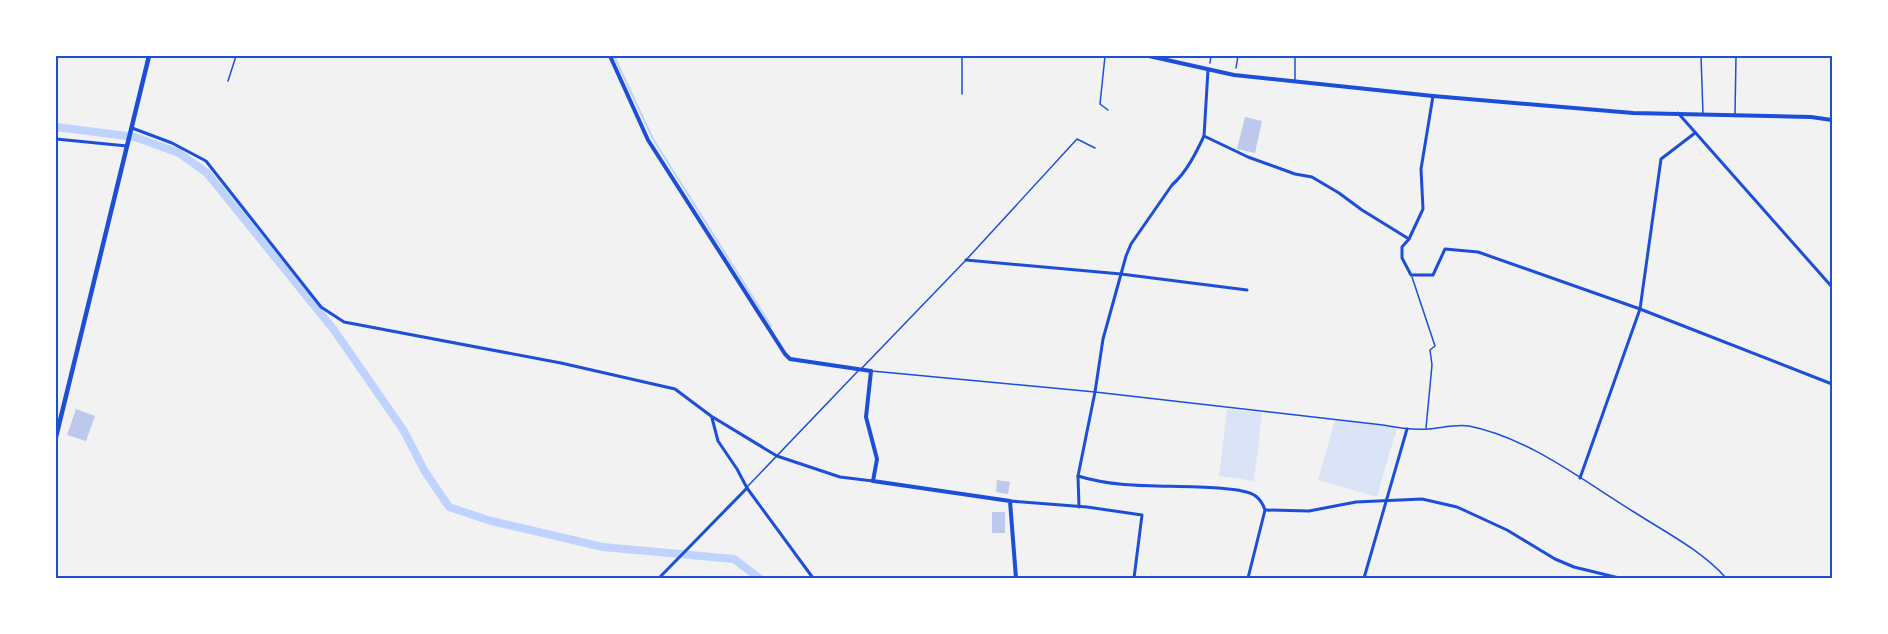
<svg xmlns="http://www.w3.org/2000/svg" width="1888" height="634" font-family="Signika,sans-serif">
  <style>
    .green { fill: #dbe4f7 }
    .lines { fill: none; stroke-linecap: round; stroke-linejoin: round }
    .stream { stroke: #bfd3fe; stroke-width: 2 }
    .canal { stroke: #bfd3fe; stroke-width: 8 }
    .building { fill: #bdc9ec }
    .path { stroke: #1d4ed8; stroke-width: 1.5 }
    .service { stroke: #1d4ed8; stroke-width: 1.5 }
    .minor { stroke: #1d4ed8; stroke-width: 3 }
    .tertiary { stroke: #1d4ed8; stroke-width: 4 }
    .secondary { stroke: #1d4ed8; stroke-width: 4.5 }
    .neatline { fill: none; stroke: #1d4ed8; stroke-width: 2 }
  </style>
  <rect width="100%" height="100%" fill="#f2f2f2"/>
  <g class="green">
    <path d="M1227,409L1262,413L1254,481L1219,476Z"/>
    <path d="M1335,420L1397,427L1377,497L1318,480Z"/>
  </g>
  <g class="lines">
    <path class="stream" d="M614,56L653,139L771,326"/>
    <path class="canal" d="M56,127L135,137L179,153L207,173L334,330L404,431L424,470L449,507L491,521L603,547L734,559L759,578"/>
  </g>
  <g class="building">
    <path d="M1245,117L1262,121L1255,153L1237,149Z"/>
    <path d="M76,409L95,416L86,441L67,435Z"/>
    <path d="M997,480L1010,482L1008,494L996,492Z"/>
    <rect x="992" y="512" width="13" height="21"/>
  </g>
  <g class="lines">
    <g class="path">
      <path d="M1210,63L1211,56"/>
      <path d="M1236,68L1238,56"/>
    </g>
    <g class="service">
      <path d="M1105,56L1100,104L1108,110"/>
      <path d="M1701,56L1703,114"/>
      <path d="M1295,80V56"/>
      <path d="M228,81L236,56"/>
      <path d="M962,94V56"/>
      <path d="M1735,115L1736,56"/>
      <path d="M1412,277L1435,346L1430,350L1432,365L1426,428"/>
      <path d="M862,368L966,260L1077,139L1095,148"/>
      <path d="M872,371L1095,392L1383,425C1398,428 1412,430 1428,429C1441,428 1456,424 1469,426C1529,438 1582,480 1634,512C1665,532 1701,550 1726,578"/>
      <path d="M747,487L858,371"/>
    </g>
    <g class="minor">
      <path d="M1433,96L1421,169L1423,209L1409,239L1402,247V258L1411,275H1433L1445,249L1478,252L1640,309L1832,384"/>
      <path d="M1678,113L1832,287"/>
      <path d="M132,128L172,143L206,161L321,307L344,322L561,363L675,389L711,416L777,456L840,477L873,481"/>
      <path d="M1204,136L1248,157L1295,174L1312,177L1339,193L1362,210L1409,239"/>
      <path d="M56,139L127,146"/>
      <path d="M966,260L1121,274L1247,290"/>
      <path d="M712,418L718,441L737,469L747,488L813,578"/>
      <path d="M1078,476C1123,490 1172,484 1218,488C1226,489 1234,489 1242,491C1254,493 1261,498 1265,510L1248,578"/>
      <path d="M1580,478L1640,309L1661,159L1695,133"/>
      <path d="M1010,501L1087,507L1142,515L1134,578"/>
      <path d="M1079,507L1078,476L1095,392L1103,339L1126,256L1131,244L1172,185C1186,173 1196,153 1204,136L1208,70"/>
      <path d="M1265,510L1309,511L1356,502L1422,499L1457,507L1507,530L1555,559L1574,567L1619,578"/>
      <path d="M659,578L747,488"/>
      <path d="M1364,578L1407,429"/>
    </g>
    <g class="tertiary">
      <path d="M610,56L648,140L785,354L790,359L871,371L866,417L877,459L873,481L1010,501L1016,578"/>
      <path d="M1149,56L1234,75L1433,96L1633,113L1811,117L1832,120"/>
    </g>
    <path class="secondary" d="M56,437L149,56"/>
  </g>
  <rect width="1888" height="634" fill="none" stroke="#ffffff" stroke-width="114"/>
  <rect x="57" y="57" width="1774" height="520" class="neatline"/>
</svg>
